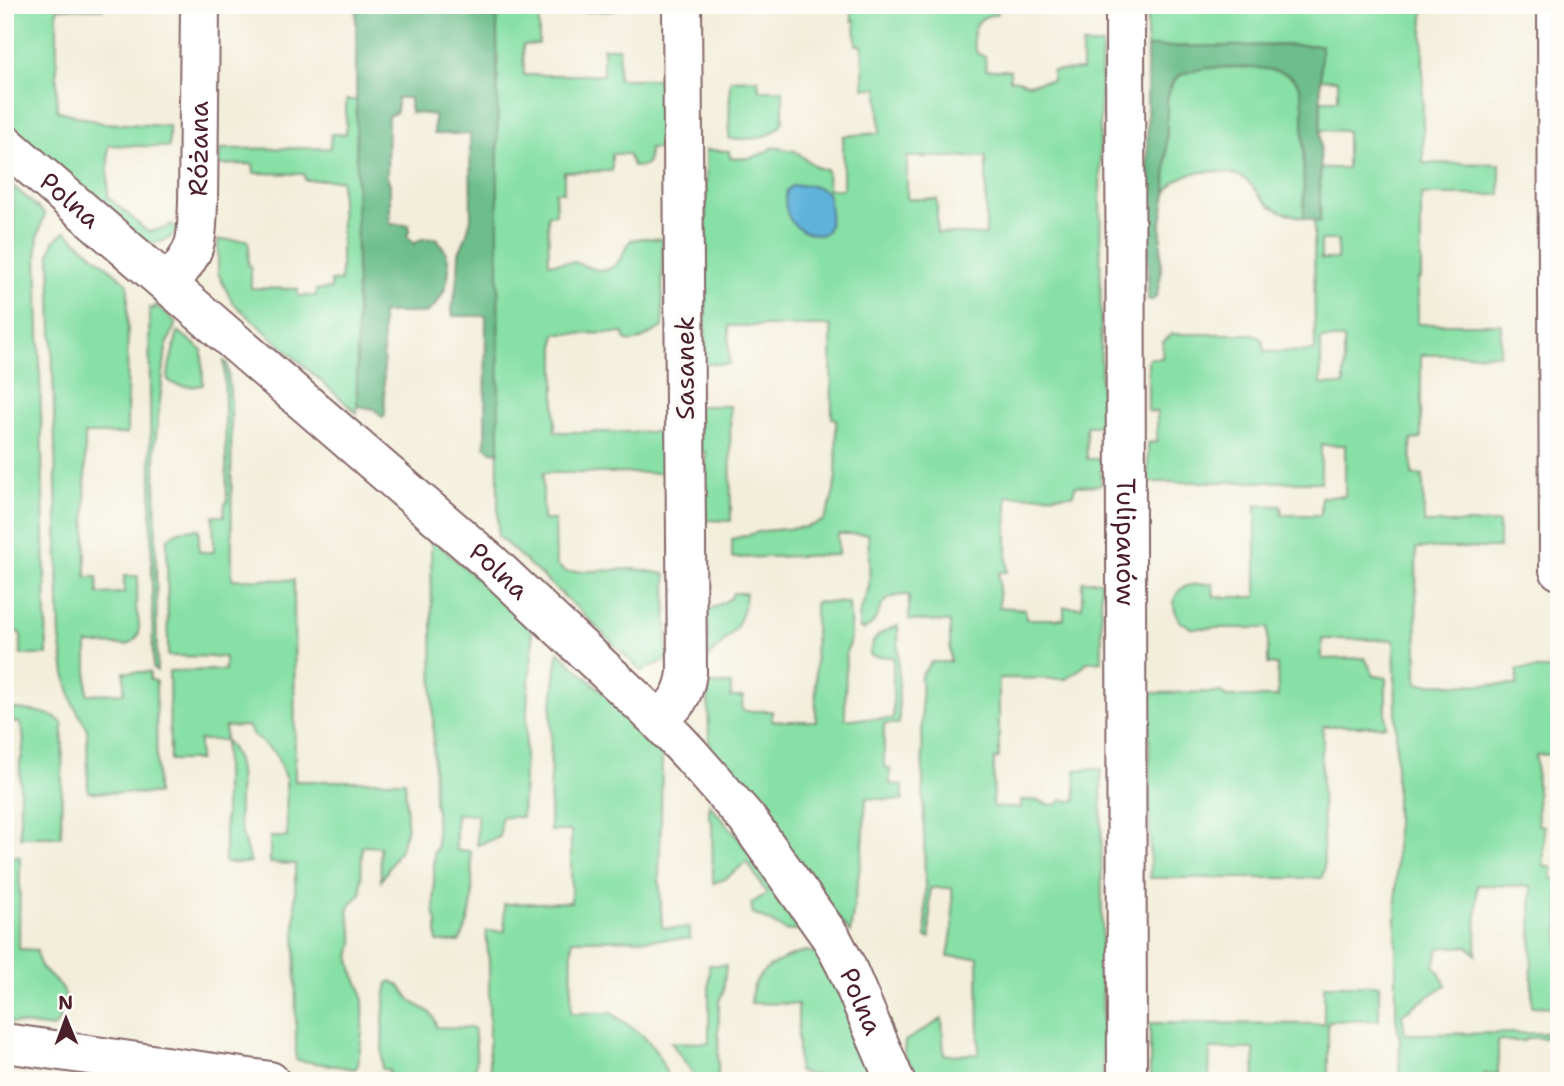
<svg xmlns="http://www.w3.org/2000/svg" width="1564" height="1086" font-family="'Shantell Sans',sans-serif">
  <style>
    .green { fill: #87e0a6; stroke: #688068; stroke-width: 2; fill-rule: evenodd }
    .forest { fill: #6dbe8b; stroke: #5c6e5b; stroke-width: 2 }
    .water { fill: #5fb3db; stroke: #546983; stroke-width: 2 }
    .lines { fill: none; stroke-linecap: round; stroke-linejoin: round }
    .minor-casing { stroke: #856768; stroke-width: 42 }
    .minor { stroke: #fff; stroke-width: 38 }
    .labels { text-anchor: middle; stroke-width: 7; stroke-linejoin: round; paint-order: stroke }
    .street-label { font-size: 26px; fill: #4a1f2b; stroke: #fdfcf7 }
  </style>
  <rect width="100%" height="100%" fill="#fdfcf7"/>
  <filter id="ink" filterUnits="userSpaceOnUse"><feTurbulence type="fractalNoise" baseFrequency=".0143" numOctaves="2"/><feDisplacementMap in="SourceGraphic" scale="14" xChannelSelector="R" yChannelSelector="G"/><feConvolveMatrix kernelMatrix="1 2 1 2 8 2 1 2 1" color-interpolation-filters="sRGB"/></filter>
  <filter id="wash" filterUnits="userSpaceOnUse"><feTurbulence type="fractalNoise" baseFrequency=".00686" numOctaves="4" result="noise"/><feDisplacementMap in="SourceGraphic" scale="28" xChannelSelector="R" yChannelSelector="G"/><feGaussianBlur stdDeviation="1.57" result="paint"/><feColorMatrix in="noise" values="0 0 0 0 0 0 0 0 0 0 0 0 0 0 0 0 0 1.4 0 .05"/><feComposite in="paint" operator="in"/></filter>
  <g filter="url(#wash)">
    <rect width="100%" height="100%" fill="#f3eeda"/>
    <g class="green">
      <path d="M5,5H104V9L57,8V109L59,111L102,123L169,126V147L108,145V197L148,232L169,227L170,224L179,228C169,243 154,246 138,239L5,125Z"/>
      <path d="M497,5H613L614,11L546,12V6H539V44L523,45L524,75H603V48H619L618,79H661L662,149H649L648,162C643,167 639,168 633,166L628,154H612V171L564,172V192H555L556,214L548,215L549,263C557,263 565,262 572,262C587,264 601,278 616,264C623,258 625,247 631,240L643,238L662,239L663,327C650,332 640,344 626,341L624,333L555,334V432H664V473H543V520H555L556,564L565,572L636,569L666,574L667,660L641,671L576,607L498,536Z"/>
      <path d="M851,5H997V14C992,15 984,16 980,20C971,29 972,45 978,54L985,56L986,70H1010V80H1019L1025,83L1030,84L1044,81H1052V71L1082,70V45H1102L1100,127L1101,426H1086L1087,459H1101V485L1075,486L1073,495L1007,496V572H999V607L1025,609L1026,619H1064V607H1082V581H1101L1102,661L1087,662L1081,668L1066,679L999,678V758L994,759L993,807L1021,808V800L1041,801L1046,804L1057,805L1061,800L1076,801L1075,770L1101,769L1103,1081H915L904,1052L905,1041L942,1019L944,1055L979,1054L978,957H948L953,925L952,888H930V938L926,937L921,676L931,662H950V622L909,620V595C871,594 886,619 864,630L860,629C855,613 867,600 869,585C870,569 869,550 868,534H838V555L732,558V539L763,531L807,527L823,521C841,489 836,454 836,419L832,418L831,326H729V364H705L706,150L729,151L730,158C746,160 760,157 773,147L795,151L816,167L827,170L828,189H843V136L880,133L878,88H864L862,45H856L855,20L852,21ZM907,157H986V235L937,233V199H907Z"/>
      <path d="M1147,5H1423V163L1500,164V195H1421V278L1418,279V324H1501L1500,354L1421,355V439L1411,440L1412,475L1423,476L1424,523H1499V548H1416L1417,684L1517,685V669H1559V754L1536,755L1538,825L1544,826V867H1552V879L1559,880V1007L1532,1006L1531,886L1477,885L1476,955L1468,946L1439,948L1434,965L1446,985L1402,1014L1405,1034L1559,1033V1038H1528L1524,1041H1498V1074H1483V1081H1399L1400,1041L1396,1017V706L1394,640L1322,639V659L1365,658L1374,676L1386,677V726H1323V748L1321,751L1324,869L1322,878H1150L1149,693L1221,692L1226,697H1278L1277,665L1268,664V628H1190L1186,624L1180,622C1173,610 1170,595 1184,587C1192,583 1205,584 1213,584L1214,597H1256V505L1281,506L1282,515H1321V497L1345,496V445H1321V482H1148V443L1157,442V412L1148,411V358H1162L1163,342L1172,334H1253C1263,338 1264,342 1265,352L1315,351L1314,220L1320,222V168H1347V131L1320,130L1321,100H1338V80L1320,79V45L1147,47ZM1321,240H1338L1337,259H1321ZM1321,339H1344V385L1321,384Z"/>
      <path d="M1208,68C1233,68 1284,61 1299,85C1303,91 1303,99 1303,106L1304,218C1290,214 1274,211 1264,200C1256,192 1252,182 1241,177C1225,169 1190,169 1176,181C1172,184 1169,189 1166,194L1167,99C1173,74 1184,71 1208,68Z"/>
      <path d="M758,79L759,90H783V121C773,141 749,139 729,139L730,80Z"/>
      <path d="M346,100H357V413L232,302L218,273V240H247L249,244L248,265L251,266V288L298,289V296H316V290L331,289V281H341V180H305L304,174L254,173L253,164L219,165L220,149L330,148L331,134H346Z"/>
      <path d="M13,186L45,214L38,235L37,250L47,655H21V636L19,632H5V258H14Z"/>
      <path d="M65,231L128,284L127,434H85L86,577H97L98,594L124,593V576H138L136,608L139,623V633L135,640L127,645L87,644V694L124,693V672H150V680L156,681L157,794L88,792L87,728L73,704L65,674L60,638L50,254L54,241Z"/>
      <path d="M155,305L176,322L166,348L155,445L157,671L153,668L149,308L154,309Z"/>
      <path d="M178,331L202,350L203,385C192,387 176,388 168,380L169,367Z"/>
      <path d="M224,361L227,363L231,404L232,579L294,580L295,781H405L407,820L406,831L400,849L381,881L380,847L362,846L361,894C336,915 356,920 353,943C352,950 349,956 351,964C352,975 361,984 362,994C366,1017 360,1043 358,1065L355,1069L296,1060L295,864L270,863V837H287L286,780L276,754L253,735L248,726L225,727V740C247,765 237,789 239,820C241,835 246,849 251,863H225V740H199V760H170L169,671L225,670V657L168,656L167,540C175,529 186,530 199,529V552H214L213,516H224L225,504L227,502Z"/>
      <path d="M698,406H730L731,521L706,520V452L699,451Z"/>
      <path d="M431,538L531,627L533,644L528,691L522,817H501L500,837L477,845V814H456V850L471,851C472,885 477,912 459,942H437V922L434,910V851L437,848L436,809L434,802Z"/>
      <path d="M733,593H746C743,627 732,634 708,657L707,611L731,598Z"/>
      <path d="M815,602L849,603L851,637L846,653L845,719H893V657L870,656C870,637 882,631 898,626L899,724H884V767L890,768V784L903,785V801L866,798L863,846L850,933L712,753L709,742L708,684H731V697H744L742,705L743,711H772V721H816Z"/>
      <path d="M558,651L635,722V728L662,755L661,820L659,874L662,926L665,928H690V939L572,940L571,1013H612C622,1022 634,1028 644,1037C656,1048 664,1065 669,1081H493L489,1063V963L486,931H505L504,904L571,902V831H550L551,713Z"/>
      <path d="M5,708C22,710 52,710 63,724L61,837H20V763C24,751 26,733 19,722L5,723Z"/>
      <path d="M709,804L734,833L799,918L798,930L786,931L765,919L753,914L751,903L767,894L747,862L725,879L713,883L712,821L709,819Z"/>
      <path d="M5,856L20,857L19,949L37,950C36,986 88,977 54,1028L5,1022Z"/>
      <path d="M806,951L829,956L878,1081H831L827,1075L820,1076L798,1072V1004L751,1003C750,970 780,959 806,951Z"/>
      <path d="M709,965H726L723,992L719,1002L718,1081H698L671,1042L709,1043Z"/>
      <path d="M392,981C406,987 403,995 413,1002C424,1011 435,1010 436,1027L474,1028C475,1039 479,1062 474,1072C474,1072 467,1080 466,1081H429L390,1075L389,1070L382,1069C382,1040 382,1011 388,983Z"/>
      <path d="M1324,985H1379V1020L1328,1021V1081H1255L1254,1049H1210L1209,1081H1150V1023L1324,1024Z"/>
    </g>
    <g class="forest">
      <path d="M356,5H497L499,452L491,451L485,446L486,316H453L452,310L458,277L459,253L466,237L471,218L470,134H434V115L410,112V98H397V112L388,116L387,177L390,184V224L409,225V231L407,236L414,244L422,239L437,238C440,243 444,248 446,253C454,272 444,303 425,313H382L385,415L383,418L374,409L357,406Z"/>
      <path d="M1321,45L1320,222L1304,218L1303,106C1302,95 1301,84 1292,77C1276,64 1196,64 1179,76C1171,81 1169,90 1167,99L1166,194L1161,222V275L1157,295L1153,300H1148L1147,47Z"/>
    </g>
    <path class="water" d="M807,185C812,186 819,187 824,190C831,194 832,226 826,232C823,235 819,235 816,234C792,232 781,212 787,190L792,186Z"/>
  </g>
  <g filter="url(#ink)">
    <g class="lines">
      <g class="minor-casing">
        <g id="minor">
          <path id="s1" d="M1125,5L1127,1081"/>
          <path d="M1557,5L1559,570"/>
          <path id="s2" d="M5,144L492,564L658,720L690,754L747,819L832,939L846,966L895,1081"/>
          <path id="s3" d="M169,285C177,273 190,259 194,245C198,233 197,218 198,204L200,5"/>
          <path d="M658,720C675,706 684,696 687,673L682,5"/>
          <path d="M5,1043L270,1081"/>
        </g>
      </g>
      <use href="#minor" class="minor"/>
    </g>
  </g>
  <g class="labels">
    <g class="street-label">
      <text dy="9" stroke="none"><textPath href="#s3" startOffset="144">Różana</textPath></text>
      <text dy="9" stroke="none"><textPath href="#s2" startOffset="86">Polna</textPath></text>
      <text transform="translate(685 368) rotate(-90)" y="9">Sasanek</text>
      <text dy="9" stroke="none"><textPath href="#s1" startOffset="537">Tulipanów</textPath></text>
      <text dy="9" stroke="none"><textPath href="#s2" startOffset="653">Polna</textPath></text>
      <text dy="9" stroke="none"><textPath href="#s2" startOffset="1220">Polna</textPath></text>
    </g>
  </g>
  <rect width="1564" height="1086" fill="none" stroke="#fdfcf7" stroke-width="28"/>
  <g transform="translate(66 1019) rotate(359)" stroke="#fdfcf7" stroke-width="5" paint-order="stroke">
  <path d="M0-5L12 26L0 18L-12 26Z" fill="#4a1f2b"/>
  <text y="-10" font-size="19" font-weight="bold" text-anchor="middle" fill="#4a1f2b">N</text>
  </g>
</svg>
